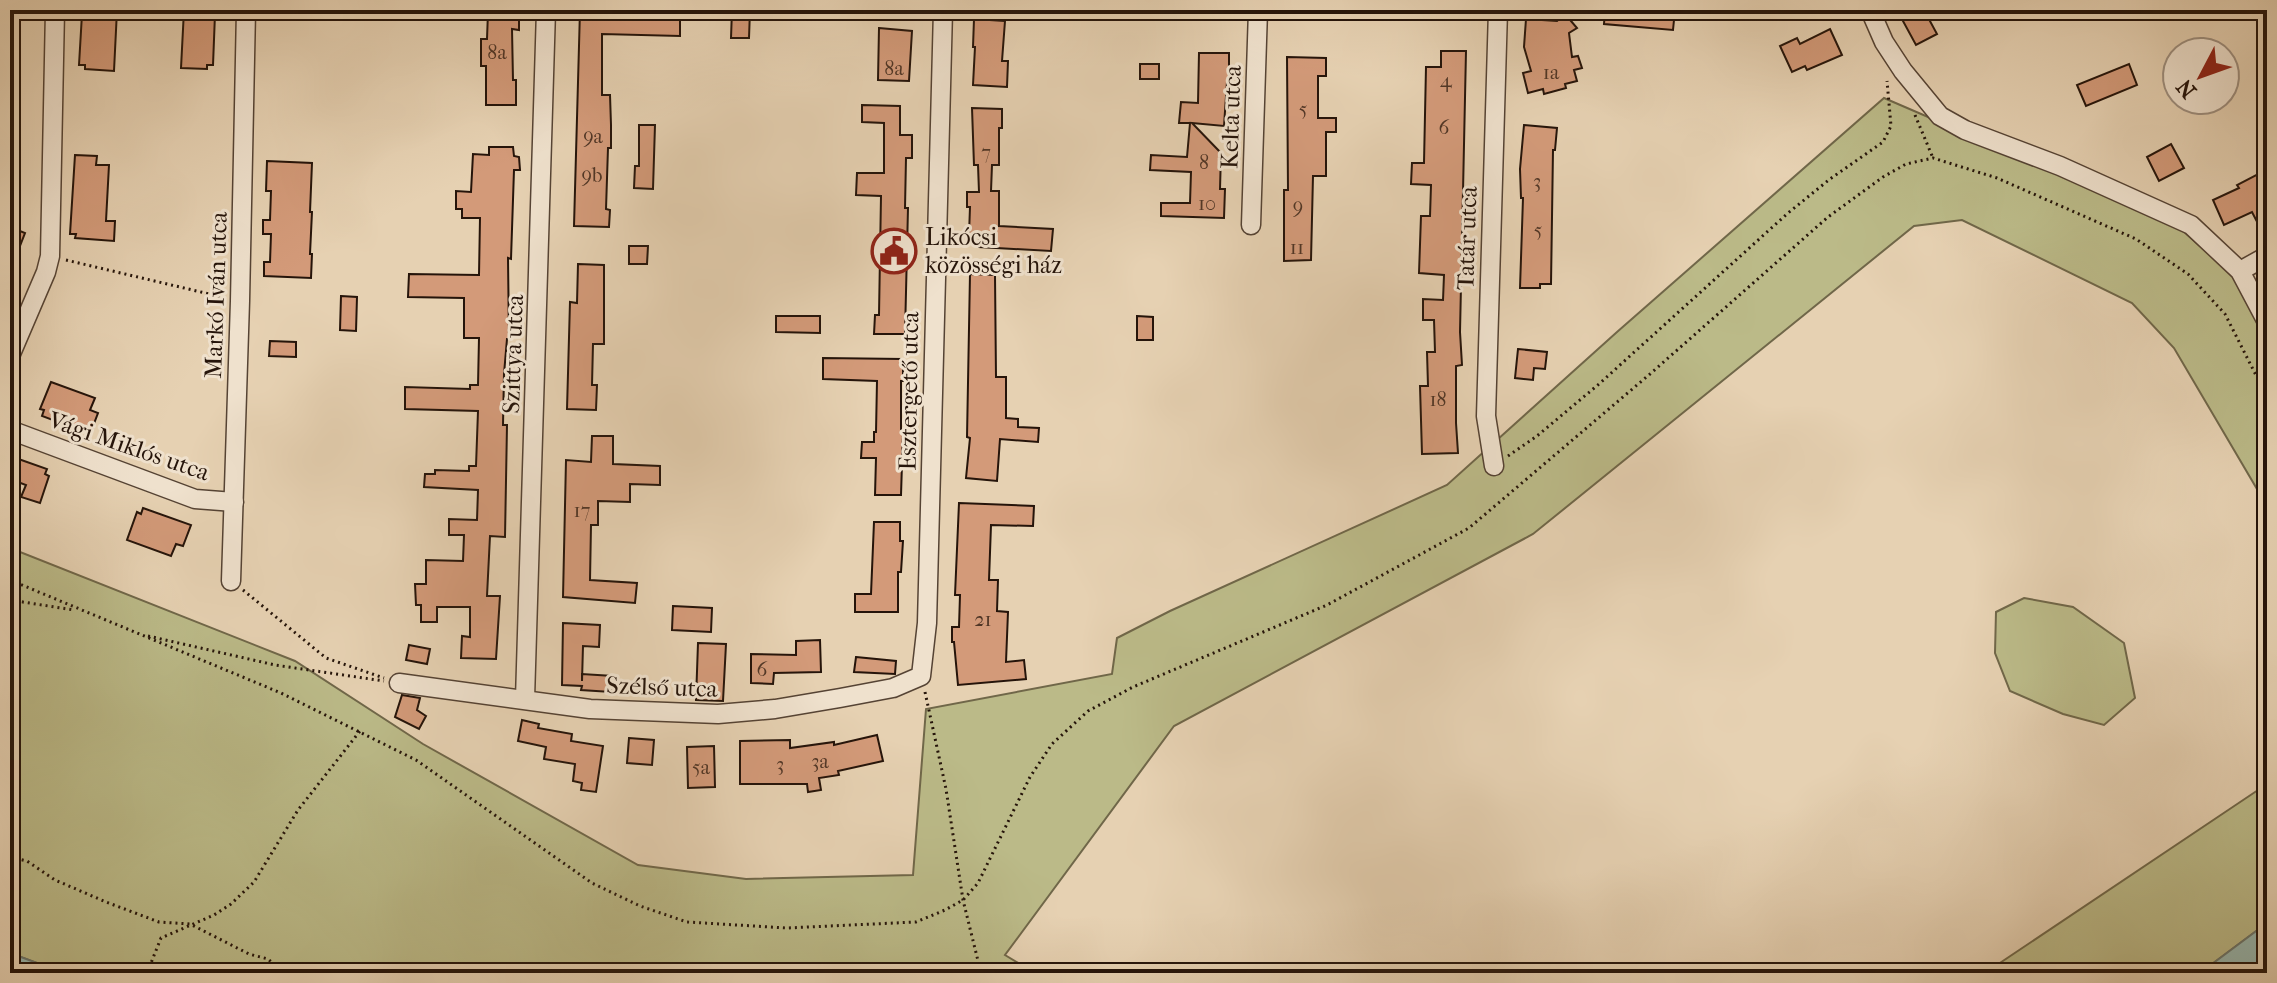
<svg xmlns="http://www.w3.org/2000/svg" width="2277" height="983" font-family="'IM FELL French Canon',serif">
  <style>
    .green { fill: #bbba88; stroke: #706749; stroke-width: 2 }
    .water { fill: #96b7b0; stroke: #69766e; stroke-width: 2 }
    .building { fill: #d39a79; stroke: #25140a; stroke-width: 2 }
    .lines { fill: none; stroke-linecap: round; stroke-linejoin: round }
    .minor-casing { stroke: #554334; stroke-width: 21 }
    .path { stroke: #25140a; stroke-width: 3; stroke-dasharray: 2 4; stroke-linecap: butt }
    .minor { stroke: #efe1cd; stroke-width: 18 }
    .labels { text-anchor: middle; stroke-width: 6; stroke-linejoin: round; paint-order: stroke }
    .number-label { font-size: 20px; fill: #503626 }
    .street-label { font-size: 24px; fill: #25140a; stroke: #efe1cd }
    .poi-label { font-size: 24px; fill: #25140a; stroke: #efe1cd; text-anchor: start }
  </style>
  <rect width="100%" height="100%" fill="#e6d1b2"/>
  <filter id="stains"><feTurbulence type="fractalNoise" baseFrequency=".0025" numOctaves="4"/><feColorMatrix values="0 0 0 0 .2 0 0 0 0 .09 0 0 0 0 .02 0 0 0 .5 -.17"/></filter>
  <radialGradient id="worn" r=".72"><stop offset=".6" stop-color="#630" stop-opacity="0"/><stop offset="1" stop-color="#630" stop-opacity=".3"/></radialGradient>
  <g class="green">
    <path d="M1884,98L2174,223L2233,275L2267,337V506L2174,348L2132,303L1962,220L1914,226L1533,534L1174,726L1005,955L1035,973H53L48,967L10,953V548L295,661L423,744L638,865L746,879L913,875L926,709L1112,674L1117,638L1170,611L1447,485L1617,332Z"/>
    <path d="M2024,598L2073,607L2124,643L2135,698L2104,725L2063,714L2010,691L1995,653L1996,612Z"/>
    <path d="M2267,784V923L2200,973H1985Z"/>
  </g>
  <g class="water">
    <path d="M2267,923V973H2200Z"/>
    <path d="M10,953L48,967L53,973H10Z"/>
  </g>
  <g class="building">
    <path d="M88,10H117L114,71L85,69V65H79L82,14H88Z"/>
    <path d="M184,10H209V14H215L213,65H207V69L181,68Z"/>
    <path d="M494,10H519V30L512,29L513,80H516V105H486V66H481V39H487L488,12H494Z"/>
    <path d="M580,10H614L680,19V36L602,34V95H610L611,125V148H608L606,209L610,210L609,227L574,226Z"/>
    <path d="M732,10H750L749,38H731Z"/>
    <path d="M1605,10H1675L1673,30L1604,24Z"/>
    <path d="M1897,10H1924L1937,34L1916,45Z"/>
    <path d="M1565,14L1577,28L1569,33L1572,57L1578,56L1582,68L1574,70L1577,81L1565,84L1566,88L1544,94L1543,89L1528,93L1523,73L1531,71L1524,47L1526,19L1557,21Z"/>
    <path d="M974,19L1005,21L1002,61H1008L1007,87L973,85L975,47H973Z"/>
    <path d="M879,28L912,31L909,81L878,80Z"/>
    <path d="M1830,29L1842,55L1807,70L1805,66L1792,72L1780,46L1797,38L1800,44Z"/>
    <path d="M1441,51H1466L1460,332L1462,365L1456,366V423L1458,453L1422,454L1420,386H1428L1427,352H1435L1434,320H1423V299L1443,300L1444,275L1419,273L1421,216H1430L1431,185L1411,184L1412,163H1424L1426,67H1441Z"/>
    <path d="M1199,53H1229V82H1227L1224,126L1192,123L1221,153L1220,189H1225L1224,218L1161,216V203H1190L1191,172L1150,170L1151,155L1187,157L1190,123H1179L1181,102L1198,103Z"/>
    <path d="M1287,57L1326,58V76H1318V118H1336V132H1326V176H1313L1311,260L1284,261V190H1288Z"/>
    <rect x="1140" y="64" width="19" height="15"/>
    <path d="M2129,64L2137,85L2086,106L2077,85Z"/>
    <path d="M862,105L900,106V135H912V158H906L905,208H908L905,334H874L875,315H879L881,196L856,195L857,173H884V123L862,122Z"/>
    <path d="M972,108L1002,109V128H999V165H992L991,191H999V226L1053,229L1051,251L979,247V236L969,235L970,207H967V192H979L978,165H974Z"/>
    <path d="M639,125H655L653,189L634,188L635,166H639Z"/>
    <path d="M1524,125L1557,128L1555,150H1553L1551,284H1540V288H1520L1523,198H1521L1520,169Z"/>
    <path d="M2171,144L2184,168L2159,181L2147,157Z"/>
    <path d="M489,147H513L514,156L519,157L520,170H514L511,259L508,258L509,339H507L504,374L503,425H507L505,537L490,536L487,596H500L496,659L461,658L462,636L470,637V607H437V622H421V605H416L415,584H426V560L463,561L464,535H449V519L477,520L478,490L424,487L425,474H435V470L469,471V466H476L478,411L405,409V387L470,389V385H478L479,338H464V298L408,297L409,274L479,275L480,218H462V209H456V191L471,192L473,154L489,155Z"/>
    <path d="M75,155L97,156L96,165H109L106,221H115L114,241L75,238L76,234H70Z"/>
    <path d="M267,161L312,163L310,212H312L310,254H312L311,278L264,276V262H270L271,234H263V220H270L271,191H266Z"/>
    <path d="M2262,172L2267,181V241L2252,212L2224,225L2213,200L2239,188L2237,185Z"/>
    <path d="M10,227L25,233L11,269H10Z"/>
    <path d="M629,246H648L647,264H629Z"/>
    <path d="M578,264L604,265V344H593L592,385H597L596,410L567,409L570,302L577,303Z"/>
    <path d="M970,274L995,275L996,377H1006V418L1018,419V427L1039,428L1038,442L1000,439L997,481L966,478L970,438L967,437Z"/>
    <path d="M341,296L357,297L356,331L340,330Z"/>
    <path d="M776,316H820V333L776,332Z"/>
    <path d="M1137,316L1153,317V340H1137Z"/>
    <path d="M270,341L296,342V357L269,356Z"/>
    <path d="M1518,349L1547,352L1545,369L1534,368L1533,380L1515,378Z"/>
    <path d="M823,358L903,359V381H901V432H903L901,495H875L876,458H861L862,442H874V432H876L877,381L823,379Z"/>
    <path d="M51,382L95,398L90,410L98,413L90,434L42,416L44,410L40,409Z"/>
    <path d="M592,436H613V464L660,466V485L630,484V502L598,501V525H591L590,580L637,583L635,603L563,597L566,460L591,462Z"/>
    <path d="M10,456L47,469L45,474L49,476L40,503L21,497L26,485L10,479Z"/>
    <path d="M959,503L1034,506L1033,526L991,525L989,580H998L997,611L1008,612L1006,662L1024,660L1026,679L958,685L954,642H952V627H959L960,595H955Z"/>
    <path d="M143,508L191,525L183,546L176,544L171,556L127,540L137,512L141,514Z"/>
    <path d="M874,522H900V541H903L901,572H898V612H855V594H871Z"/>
    <path d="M673,606L712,608L711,632L672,630Z"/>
    <path d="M563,623L600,625L599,647L583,646L582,681V674L613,676L611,692L581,690L582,686L562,685Z"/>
    <path d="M820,640L821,672L774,673L773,684L751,683V654L796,655V641Z"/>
    <path d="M698,643L726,644L723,701L696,700Z"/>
    <path d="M409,645L430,649L427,664L406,660Z"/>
    <path d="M856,657L896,661L895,674L854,672Z"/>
    <path d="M402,695L420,698L417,710L426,716L419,729L395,717Z"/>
    <path d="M522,720L539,724L538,728L572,734L571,741L603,746L596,792L581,790L582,783L573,781L575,764L544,759L546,747L518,741Z"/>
    <path d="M877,735L883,761L838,771L839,775L819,778L821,790L808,792L807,784H740V741L790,740V748L834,742V745Z"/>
    <path d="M629,738L654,740L652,765L627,763Z"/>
    <path d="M714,746L715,787L688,788L687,747Z"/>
  </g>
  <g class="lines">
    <g class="minor-casing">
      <g id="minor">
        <path d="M1870,10L1884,42L1903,71L1940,116L1965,130L2060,166L2191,225L2240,271L2267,322"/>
        <path d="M1251,225L1258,10"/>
        <path d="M2240,271L2267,256"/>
        <path d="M10,356L46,272L50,256L55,10"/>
        <path d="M10,430L195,499L234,502"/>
        <path d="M1494,466L1486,416L1498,10"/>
        <path d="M231,581L240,301L246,10"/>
        <path d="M399,683L590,709L718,714L775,709L840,698L893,688L921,676L927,623L943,10"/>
        <path d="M525,699L546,10"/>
      </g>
    </g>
    <g class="path">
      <path d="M1915,115L1933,158"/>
      <path d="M66,260L222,297"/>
      <path d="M1508,456L1537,436L1599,384L1788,213L1830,179L1883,142L1891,126L1887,81"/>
      <path d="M10,580L281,693L416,760L592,883L640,906L687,922L787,928L916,922L945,910L963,900L978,883L1030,777L1052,744L1088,711L1133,687L1327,605L1469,528L1650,374L1828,217L1883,177L1906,164L1933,158L1997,178L2136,239L2188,274L2225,314L2267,397"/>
      <path d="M243,590L326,658L384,678"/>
      <path d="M10,600L74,610"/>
      <path d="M148,636L275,665L384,681"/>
      <path d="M925,692L946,789L963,900L981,973"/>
      <path d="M10,857L27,861L55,880L106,902L159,922L190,924L249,954L268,959L283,973"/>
      <path d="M147,973L161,938L214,915L231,904L254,882L298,810L360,731"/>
    </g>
    <use href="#minor" class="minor"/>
  </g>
  <defs>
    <g id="civic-ring" transform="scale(2.3)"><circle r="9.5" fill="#efe1cd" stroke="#8f2418" stroke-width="1.5"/><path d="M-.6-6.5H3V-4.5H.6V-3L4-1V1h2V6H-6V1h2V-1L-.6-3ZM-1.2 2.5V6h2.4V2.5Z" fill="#8f2418"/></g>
  </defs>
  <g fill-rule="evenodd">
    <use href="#civic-ring" x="894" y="251"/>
  </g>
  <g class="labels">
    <g class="number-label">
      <text x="497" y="59">8a</text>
      <text x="894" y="75">8a</text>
      <text x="1551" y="79">1a</text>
      <text x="1446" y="87">4</text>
      <text x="1303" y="116">5</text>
      <text x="1444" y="134">6</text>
      <text x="593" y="143">9a</text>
      <text x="986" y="159">7</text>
      <text x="1204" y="169">8</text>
      <text x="592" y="182">9b</text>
      <text x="1537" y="188">3</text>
      <text x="1207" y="210">10</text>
      <text x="1298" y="213">9</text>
      <text x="1538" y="237">5</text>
      <text x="1297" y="254">11</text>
      <text x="1438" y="406">18</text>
      <text x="582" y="517">17</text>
      <text x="983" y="626">21</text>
      <text x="762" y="676">6</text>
      <text x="820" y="768">3a</text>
      <text x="780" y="771">3</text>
      <text x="701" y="774">5a</text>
    </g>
    <g class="street-label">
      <text transform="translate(1231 117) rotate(-88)" y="8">Kelta utca</text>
      <text transform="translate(1467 238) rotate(-88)" y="8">Tatár utca</text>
      <text transform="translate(216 295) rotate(-88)" y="8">Markó Iván utca</text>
      <text transform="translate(513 354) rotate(-88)" y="8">Szittya utca</text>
      <text transform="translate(909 391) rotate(-89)" y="8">Esztergető utca</text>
      <text transform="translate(129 446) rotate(19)" y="8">Vági Miklós utca</text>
      <text transform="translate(662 687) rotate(2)" y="8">Szélső utca</text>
    </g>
    <g class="poi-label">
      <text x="925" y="245">Likócsi<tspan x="925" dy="28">közösségi ház</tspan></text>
    </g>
  </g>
  <rect width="2277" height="983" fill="none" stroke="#e6d1b2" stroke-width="40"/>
  <rect x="12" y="12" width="2253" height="959" fill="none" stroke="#25140a" stroke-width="4"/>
  <rect x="20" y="20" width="2237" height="943" fill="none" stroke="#25140a" stroke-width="2"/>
  <g transform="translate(2201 76) rotate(229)"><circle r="38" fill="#efe1cd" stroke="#9e8f7f" stroke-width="2"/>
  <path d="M0-6L14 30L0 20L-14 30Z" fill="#8f2418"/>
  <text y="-12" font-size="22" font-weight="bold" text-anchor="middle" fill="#25140a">N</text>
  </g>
  <rect width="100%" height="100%" filter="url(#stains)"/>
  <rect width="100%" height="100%" fill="url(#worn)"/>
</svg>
